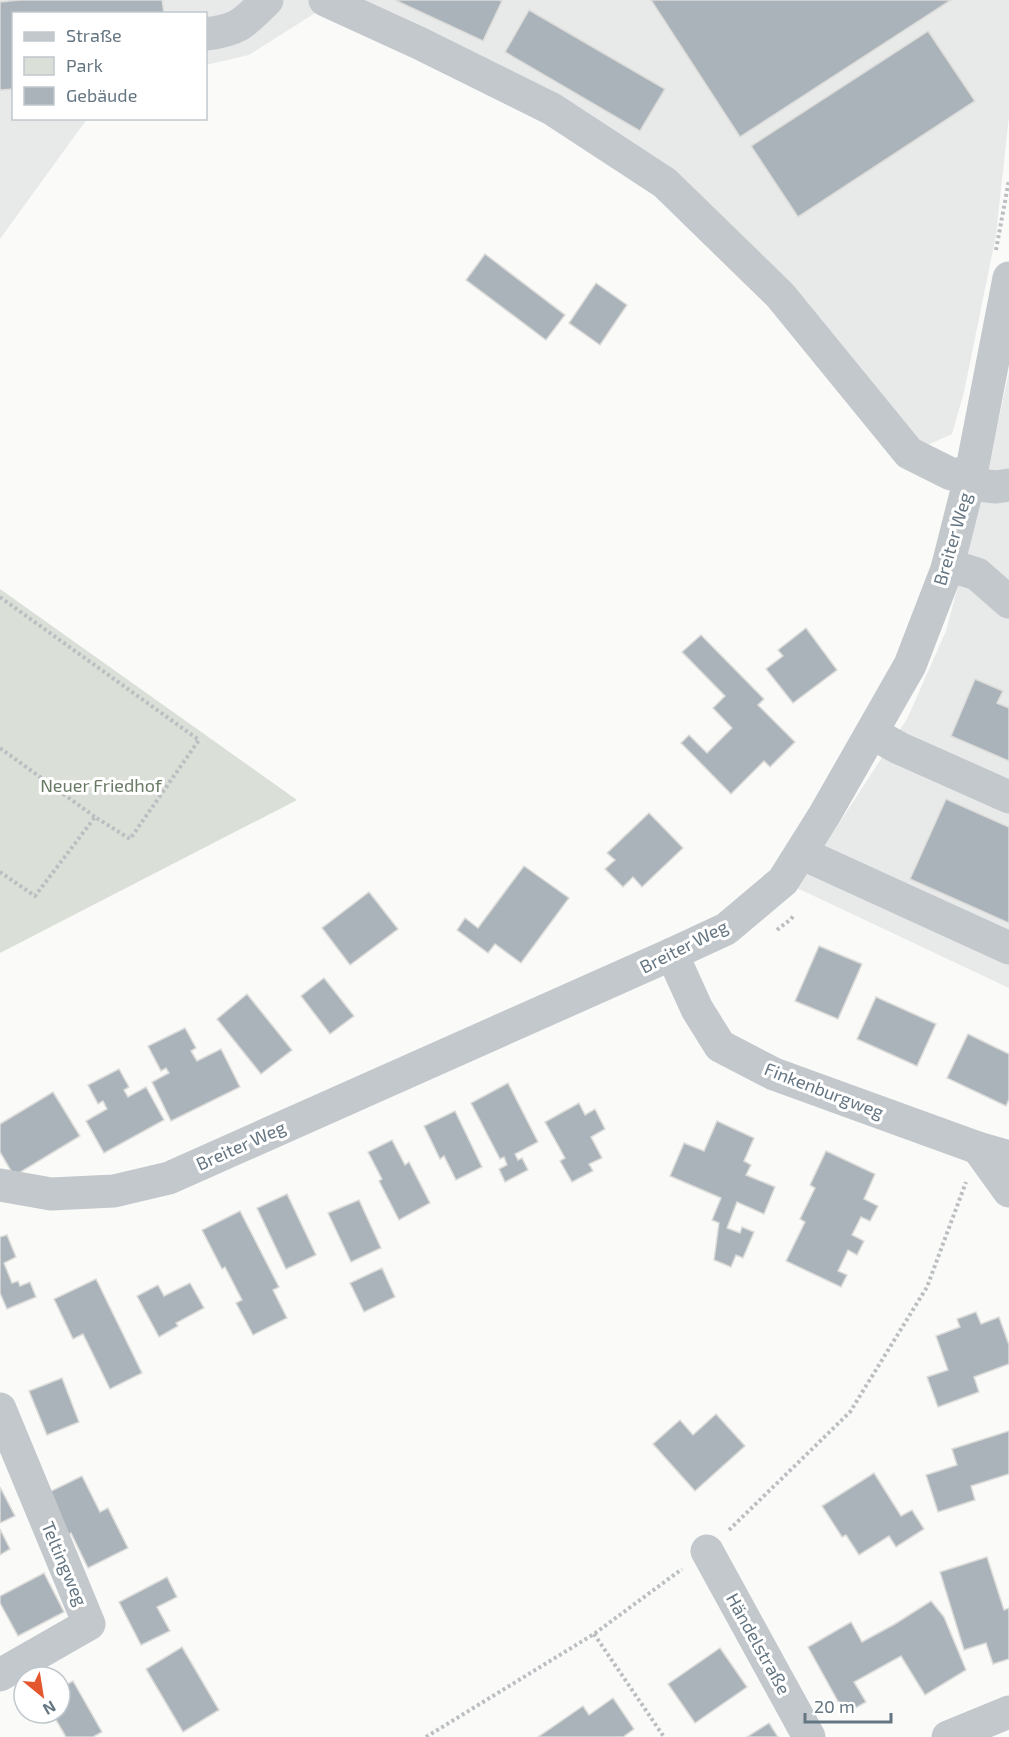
<svg xmlns="http://www.w3.org/2000/svg" width="1009" height="1737" font-family="'Exo 2',sans-serif">
  <style>
    .built { fill: #e8e9e9 }
    .green { fill: #dadfd7 }
    .building { fill: #aab3b9; stroke: #dcdcda; stroke-width: 1.5 }
    .lines { fill: none; stroke-linecap: round; stroke-linejoin: round }
    .path { stroke: #bbbfc2; stroke-width: 4; stroke-dasharray: 3 3; stroke-linecap: butt }
    .minor { stroke: #c3c8cc; stroke-width: 33 }
    .labels { text-anchor: middle; stroke-width: 6; stroke-linejoin: round; paint-order: stroke }
    .street-label { font-size: 18px; fill: #657683; stroke: #fff }
    .park-label { font-size: 18px; fill: #687a64; stroke: #fff }
  </style>
  <rect width="100%" height="100%" fill="#fafaf8"/>
  <g class="built">
    <path d="M0,0H1009V116L996,235L964,392L952,434L909,453L665,183L331,3L249,55L206,65V14H14V118L87,119L0,239Z"/>
    <path d="M1009,372V988L797,888L907,719L946,631L981,500Z"/>
  </g>
  <path class="green" d="M0,589L297,800L0,953Z"/>
  <g class="building">
    <path d="M19,0H162L164,14H14V89L0,90V2Z"/>
    <path d="M395,0H499L502,1L483,41Z"/>
    <path d="M651,0H951L740,137Z"/>
    <path d="M529,10L665,89L640,131L505,52Z"/>
    <path d="M928,31L975,101L798,217L751,146Z"/>
    <path d="M485,254L565,315L546,340L466,280Z"/>
    <path d="M596,283L627,305L600,345L569,323Z"/>
    <path d="M806,628L837,670L793,703L766,669L783,656L778,650Z"/>
    <path d="M701,635L764,699L758,705L795,742L770,767L764,761L731,794L681,743L689,735L707,753L732,728L713,708L725,696L682,652Z"/>
    <path d="M975,679L1003,691L997,703L1009,708V761L951,736Z"/>
    <path d="M946,799L1009,827V923L910,879Z"/>
    <path d="M649,813L683,848L642,887L633,877L623,887L605,869L615,860L607,853Z"/>
    <path d="M524,866L569,898L521,963L495,944L488,953L457,930L465,918L478,928Z"/>
    <path d="M369,892L398,929L350,965L322,928Z"/>
    <path d="M819,946L862,964L838,1019L795,1001Z"/>
    <path d="M324,978L354,1016L330,1034L301,996Z"/>
    <path d="M247,994L292,1050L261,1074L217,1019Z"/>
    <path d="M876,997L936,1024L917,1066L857,1039Z"/>
    <path d="M185,1028L196,1048L191,1051L197,1061L221,1049L240,1087L171,1121L152,1082L169,1073L166,1068L161,1071L148,1046Z"/>
    <path d="M968,1034L1009,1054V1099L1006,1106L947,1078Z"/>
    <path d="M119,1069L129,1087L124,1090L128,1097L146,1087L164,1120L104,1153L86,1121L107,1109L103,1101L98,1104L88,1085Z"/>
    <path d="M508,1083L538,1142L515,1154L518,1160L522,1158L528,1170L505,1182L499,1169L507,1165L504,1157L500,1159L471,1103Z"/>
    <path d="M53,1092L80,1136L14,1176L0,1152V1124Z"/>
    <path d="M579,1103L585,1115L595,1109L605,1129L591,1137L602,1158L589,1164L593,1171L572,1182L560,1161L565,1158L545,1122Z"/>
    <path d="M455,1111L482,1167L456,1180L444,1156L440,1159L424,1126Z"/>
    <path d="M717,1121L754,1138L744,1161L751,1165L746,1175L775,1187L764,1214L737,1202L727,1228L740,1233L742,1227L754,1232L743,1258L736,1255L731,1267L714,1260L719,1223L712,1220L721,1198L670,1176L684,1143L704,1151Z"/>
    <path d="M392,1140L405,1165L409,1162L430,1203L399,1220L379,1181L382,1179L368,1152Z"/>
    <path d="M826,1151L875,1174L864,1199L878,1206L870,1221L861,1217L852,1235L864,1241L857,1255L848,1250L838,1271L847,1275L841,1287L786,1261L805,1222L800,1219L815,1188L810,1185Z"/>
    <path d="M287,1194L316,1255L286,1269L257,1208Z"/>
    <path d="M359,1200L381,1248L351,1262L328,1213Z"/>
    <path d="M240,1211L279,1287L273,1290L287,1318L253,1335L236,1303L242,1300L225,1267L222,1269L202,1230Z"/>
    <path d="M7,1235L16,1257L4,1263L12,1283L18,1281L20,1286L30,1282L36,1297L7,1309L0,1293V1237Z"/>
    <path d="M382,1268L395,1297L364,1312L350,1283Z"/>
    <path d="M96,1279L142,1373L110,1389L83,1334L73,1339L54,1299Z"/>
    <path d="M190,1283L204,1308L176,1323L178,1326L159,1337L137,1296L158,1285L164,1296Z"/>
    <path d="M976,1312L981,1324L999,1317L1009,1345V1364L974,1377L979,1392L938,1407L927,1377L948,1370L936,1336L960,1327L957,1319Z"/>
    <path d="M62,1378L79,1422L47,1435L29,1391Z"/>
    <path d="M716,1414L745,1446L695,1491L653,1444L680,1420L693,1435Z"/>
    <path d="M1009,1431V1474L971,1486L975,1500L938,1512L926,1475L957,1465L952,1449Z"/>
    <path d="M874,1473L901,1516L912,1510L924,1529L896,1547L889,1536L859,1555L846,1535L842,1537L822,1506Z"/>
    <path d="M82,1476L100,1512L108,1508L128,1548L88,1568L71,1533L62,1538L41,1496Z"/>
    <path d="M0,1487L15,1516L0,1523Z"/>
    <path d="M0,1529L10,1549L0,1555Z"/>
    <path d="M987,1557L1004,1610L1009,1608V1659L993,1664L986,1643L964,1650L940,1572Z"/>
    <path d="M44,1573L64,1612L18,1636L0,1603V1596Z"/>
    <path d="M167,1577L177,1597L157,1607L170,1631L141,1645L119,1602Z"/>
    <path d="M931,1601L944,1617L966,1670L925,1695L901,1656L854,1682L866,1702L845,1714L808,1647L851,1622L862,1642L895,1624Z"/>
    <path d="M182,1647L219,1710L183,1732L146,1669Z"/>
    <path d="M720,1648L747,1687L695,1723L668,1684Z"/>
    <path d="M73,1681L102,1732L93,1737H66L52,1713H60V1688Z"/>
    <path d="M613,1698L634,1729L623,1737H538L583,1706L589,1715Z"/>
    <path d="M769,1723L778,1737H747Z"/>
  </g>
  <g class="lines">
    <g class="path">
      <path d="M996,250L1009,180"/>
      <path d="M0,597L199,740L130,839L95,817L35,896L0,872"/>
      <path d="M0,748L95,817"/>
      <path d="M777,930L791,919L794,915"/>
      <path d="M729,1530L850,1412L927,1287L966,1182"/>
      <path d="M594,1634L664,1737"/>
      <path d="M426,1737L594,1634L682,1569"/>
    </g>
    <g class="minor">
      <path d="M325,0L419,43L552,109L665,183L780,295L909,453L951,474H971"/>
      <path d="M206,34C239,30 244,23 267,0"/>
      <path d="M969,484L996,487L1009,485"/>
      <path d="M948,565L977,574L1009,602"/>
      <path d="M872,733L899,748L1009,797"/>
      <path d="M801,853L1009,948"/>
      <path d="M672,954L697,1009L720,1046L774,1074L978,1148L1009,1157"/>
      <path d="M978,1148L1009,1191"/>
      <path d="M0,1185L51,1194L114,1191L169,1178L672,954L726,929L783,881L825,814L910,665L947,569L971,474L1009,278"/>
      <path d="M0,1409L89,1624L0,1675"/>
      <path d="M707,1551L809,1737"/>
      <path d="M948,1737L1009,1712"/>
    </g>
  </g>
  <g class="labels">
    <g class="street-label">
      <text transform="translate(953 539) rotate(-74)" y="6">Breiter Weg</text>
      <text transform="translate(684 947) rotate(-27)" y="6">Breiter Weg</text>
      <text transform="translate(824 1091) rotate(21)" y="6">Finkenburgweg</text>
      <text transform="translate(241 1146) rotate(-24)" y="6">Breiter Weg</text>
      <text transform="translate(64 1564) rotate(67)" y="6">Teltingweg</text>
      <text transform="translate(758 1644) rotate(61)" y="6">Händelstraße</text>
    </g>
    <g class="park-label">
      <text x="101" y="792">Neuer Friedhof</text>
    </g>
  </g>
  <rect x="12" y="12" width="195" height="108" fill="#ffffff" stroke="#c1c8cd" stroke-width="1.5"/>
  <rect x="24" y="32" width="30" height="9" fill="#c3c8cc" stroke="#c1c8cd" stroke-width="1.5"/>
  <text x="66" y="42" font-size="18" fill="#657683">Straße</text>
  <rect x="24" y="57" width="30" height="18" fill="#dadfd7" stroke="#c1c8cd" stroke-width="1.5"/>
  <text x="66" y="72" font-size="18" fill="#657683">Park</text>
  <rect x="24" y="87" width="30" height="18" fill="#aab3b9" stroke="#c1c8cd" stroke-width="1.5"/>
  <text x="66" y="102" font-size="18" fill="#657683">Gebäude</text>
  <g transform="translate(42 1695) rotate(150)"><circle r="28" fill="#ffffff" stroke="#c1c8cd" stroke-width="1.5"/>
  <path d="M0-4.5L10 22L0 15L-10 22Z" fill="#e4572e"/>
  <text y="-9" font-size="16" font-weight="bold" text-anchor="middle" fill="#657683">N</text>
  </g>
  <path d="M805 1713v9h86v-9" fill="none" stroke="#657683" stroke-width="3"/>
  <text x="814" y="1713" font-size="18" fill="#657683" stroke="#ffffff" stroke-width="4.5" paint-order="stroke">20 m</text>
</svg>
